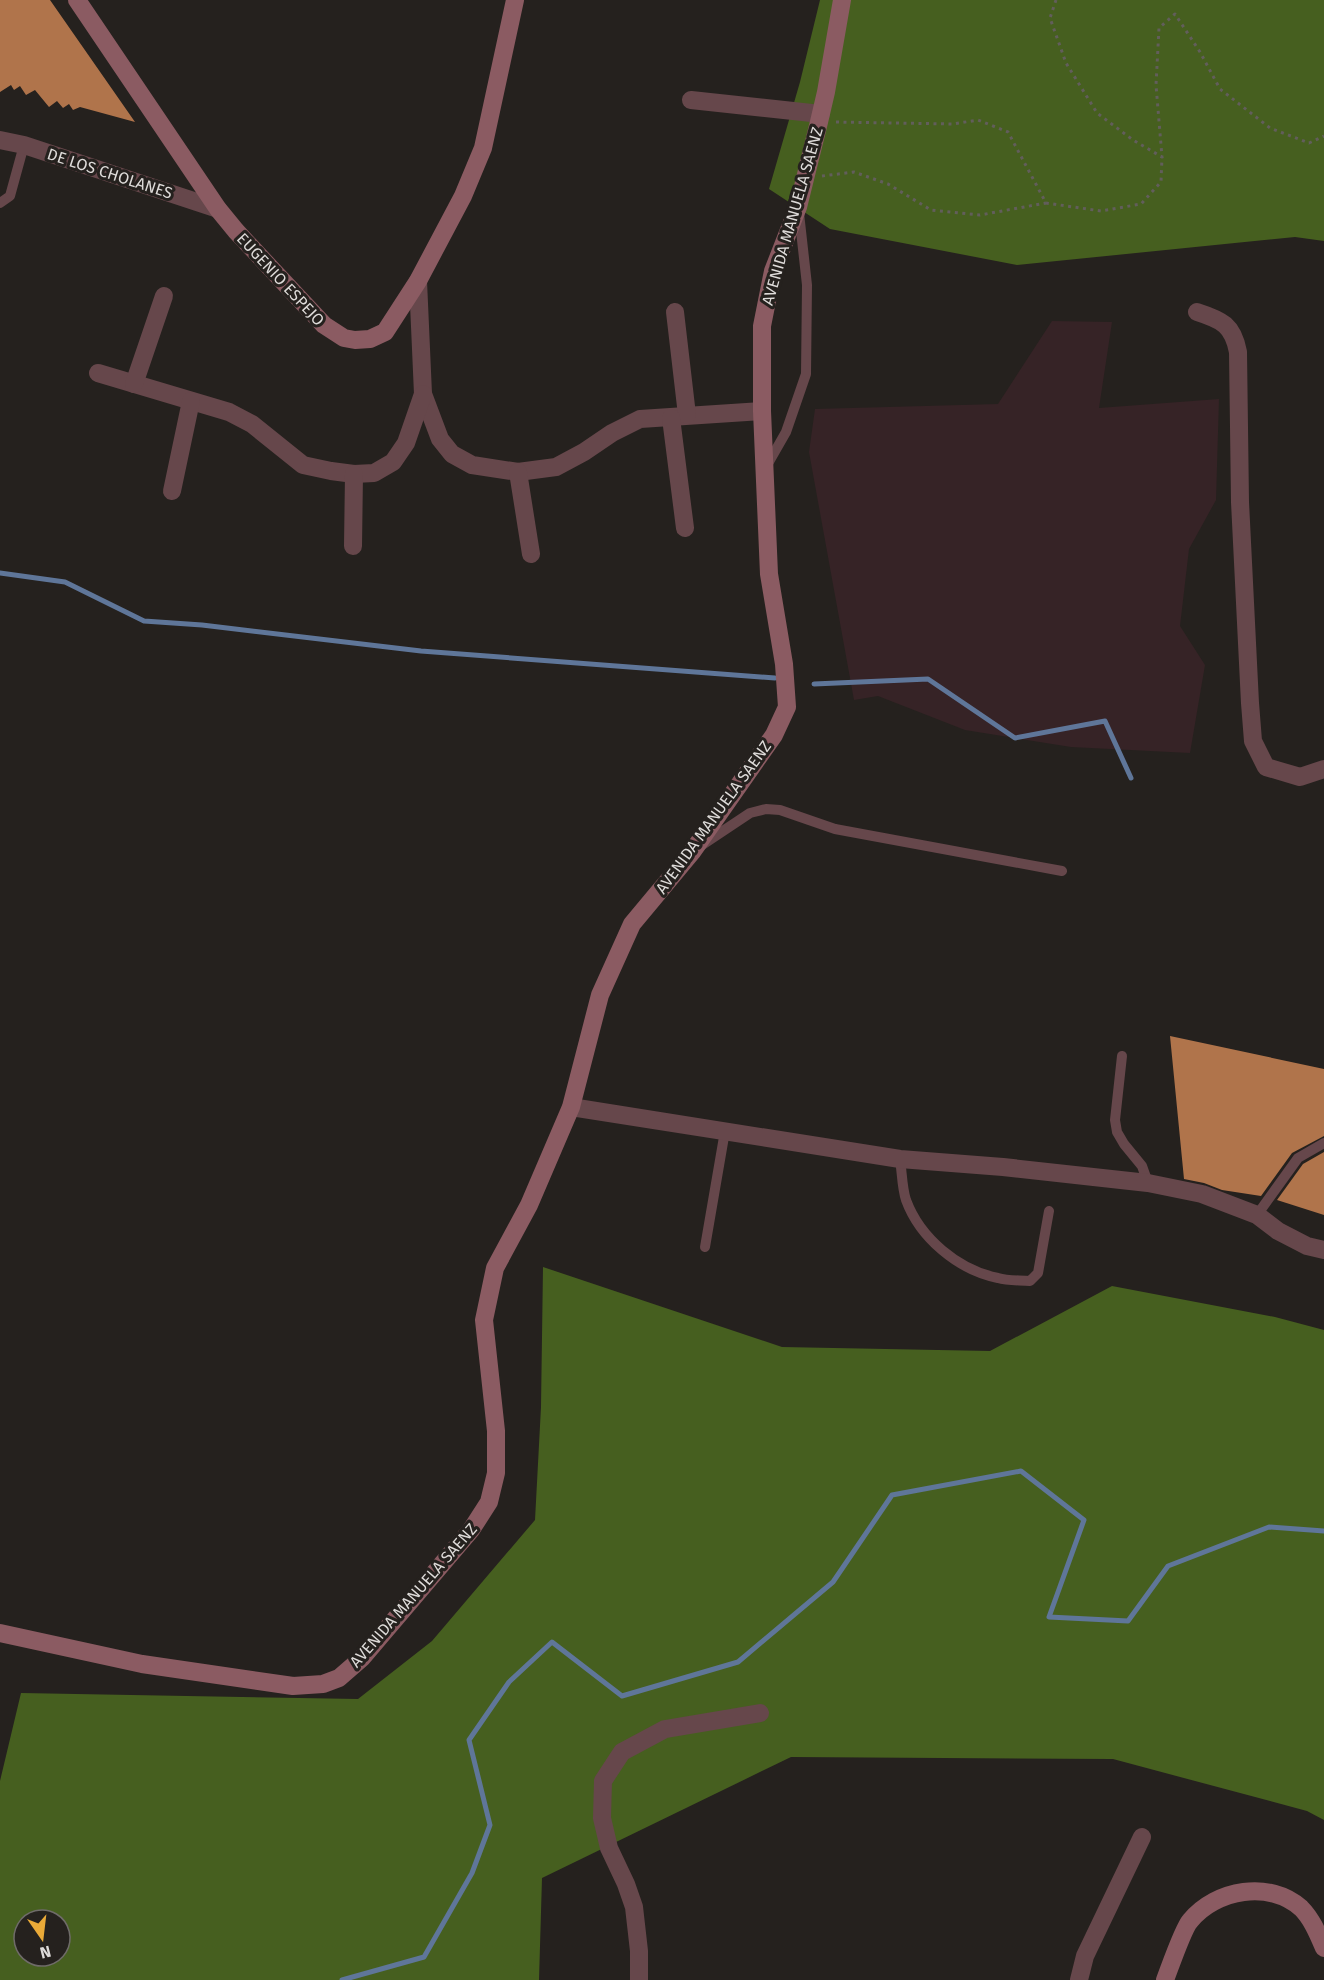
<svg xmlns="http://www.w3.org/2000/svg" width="1324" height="1980" font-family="'Fira Sans',sans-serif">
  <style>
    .education { fill: #362326 }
    .forest { fill: #465f1f; fill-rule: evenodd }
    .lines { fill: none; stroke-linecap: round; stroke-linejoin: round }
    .stream { stroke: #5f7699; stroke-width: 5 }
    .building { fill: #b0744b }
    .path { stroke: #625e5b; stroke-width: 3; stroke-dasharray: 3 4.5; stroke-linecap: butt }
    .lane { stroke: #66474b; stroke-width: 10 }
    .street { stroke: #66474b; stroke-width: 18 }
    .secondary { stroke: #8b5b62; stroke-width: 18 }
    .labels { text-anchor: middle; stroke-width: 6; stroke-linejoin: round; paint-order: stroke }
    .street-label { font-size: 16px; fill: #dedbd9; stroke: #25211e }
  </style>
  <rect width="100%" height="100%" fill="#25211e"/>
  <path class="education" d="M1052,321L1112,322L1099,408L1219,399L1216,500L1189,549L1180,626L1205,665L1190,753L1071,747L965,730L878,696L854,700L809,452L815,409L998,404Z"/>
  <g class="forest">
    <path d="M820,0H1324V241L1295,237L1017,265L830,229L769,189L800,82Z"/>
    <path d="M543,1267L782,1347L990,1351L1112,1286L1275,1317L1324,1330V1820L1307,1811L1113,1759L791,1757L542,1878L539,1980H0V1781L21,1693L358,1699L432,1641L535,1520L541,1407ZM24,1920H60V1956H24Z"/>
  </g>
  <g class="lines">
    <g class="stream">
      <path d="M0,573L65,582L144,621L202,625L421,651L775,678"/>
      <path d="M814,684L928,679L1015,738L1105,721L1131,778"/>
      <path d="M342,1980L424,1957L472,1873L490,1825L469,1740L509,1682L552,1642L622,1696L738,1662L833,1582L892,1495L1021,1471L1084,1520L1049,1617L1128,1621L1168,1566L1269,1527L1324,1531"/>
    </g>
  </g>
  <g class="building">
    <path d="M0,0H50L135,122L80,107L73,110L69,104L63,108L57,101L49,107L35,90L26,95L20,86L14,90L11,85L0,92Z"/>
    <path d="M1170,1036L1324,1069V1136L1292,1153L1261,1196L1222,1190L1204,1183L1184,1179Z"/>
    <path d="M1324,1152V1215L1277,1200L1303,1164Z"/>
  </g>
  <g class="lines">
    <g class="path">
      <path d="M1056,0L1050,18L1066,63L1097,113L1133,140L1162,157L1156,85L1159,28L1175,14L1200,52L1220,89L1270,128L1309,143L1324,136"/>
      <path d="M836,122L953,124L978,120L1008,132L1046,203L1101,211L1141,204L1161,182L1162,157"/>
      <path d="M822,176L854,172L888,184L931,210L980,215L1046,203"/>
    </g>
    <g class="lane">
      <path d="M0,203L10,196L24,145"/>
      <path d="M766,467L786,432L806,374L807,285L799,213"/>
      <path d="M702,845L750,813L766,809L780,810L835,829L1062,871"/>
      <path d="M1122,1056L1115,1120L1117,1132L1124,1144L1142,1166L1148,1183"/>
      <path d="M900,1159C902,1172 902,1188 906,1200C920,1238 958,1270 998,1278C1008,1281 1019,1280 1030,1281L1038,1273L1049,1211"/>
      <path d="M1257,1215L1298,1158L1324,1143"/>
      <path d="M705,1247L725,1131"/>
    </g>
    <g class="street">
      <path d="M691,100L821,114"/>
      <path d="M0,140L24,145L218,209"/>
      <path d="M418,281L423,394L440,439L452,454L472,465L518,472L556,467L584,452L612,433L640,419L762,411"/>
      <path d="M675,312L687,415"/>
      <path d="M1197,312C1222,320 1233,325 1238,352L1240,502L1250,703L1253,741L1266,767L1300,777L1324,769"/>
      <path d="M98,373L229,412L252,424L303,465L331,471L354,474L374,473L393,462L406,443L423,394"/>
      <path d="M134,384L164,296"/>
      <path d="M671,418L685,528"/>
      <path d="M518,472L531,554"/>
      <path d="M172,491L191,401"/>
      <path d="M353,546L354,474"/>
      <path d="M571,1107L900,1159L1003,1167L1148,1183L1202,1194L1257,1215L1278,1231L1307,1246L1324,1250"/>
      <path d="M639,1980V1951L634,1907L626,1884L609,1848L602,1818L603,1781L622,1752L665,1729L760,1713"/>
      <path d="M1079,1980L1085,1956L1142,1837"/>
    </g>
    <g class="secondary">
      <path d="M77,0L218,209L236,231L324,325L344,338L355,340L370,339L385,332L418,281L463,196L483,148L515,0"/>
      <path d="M0,1633L142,1664L293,1686L323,1684L339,1678L362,1658L471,1530L489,1502L496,1473V1431L484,1320L495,1268L529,1205L571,1107L600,995L632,924L692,852L774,735L787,707L784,664L769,574L762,411V326L773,271L798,207L819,122L826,92L842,0"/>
      <path d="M1165,1980C1170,1967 1183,1929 1190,1921C1216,1889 1270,1880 1301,1908C1312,1919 1318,1934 1324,1948"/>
    </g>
  </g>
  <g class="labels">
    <g class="street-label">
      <text transform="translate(110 173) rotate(18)" y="6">DE LOS CHOLANES</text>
      <text transform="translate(792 216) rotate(-74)" y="6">AVENIDA MANUELA SAENZ</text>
      <text transform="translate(281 279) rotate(47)" y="6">EUGENIO ESPEJO</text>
      <text transform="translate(713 817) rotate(-54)" y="6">AVENIDA MANUELA SAENZ</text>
      <text transform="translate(413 1595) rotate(-49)" y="6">AVENIDA MANUELA SAENZ</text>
    </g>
  </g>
  <g transform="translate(42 1938) rotate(166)"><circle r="28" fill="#25211e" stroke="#6f6b69" stroke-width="1.5"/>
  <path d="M0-4.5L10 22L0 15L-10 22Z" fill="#eaaa38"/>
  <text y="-9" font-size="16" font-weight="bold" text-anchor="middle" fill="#dedbd9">N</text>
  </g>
</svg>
